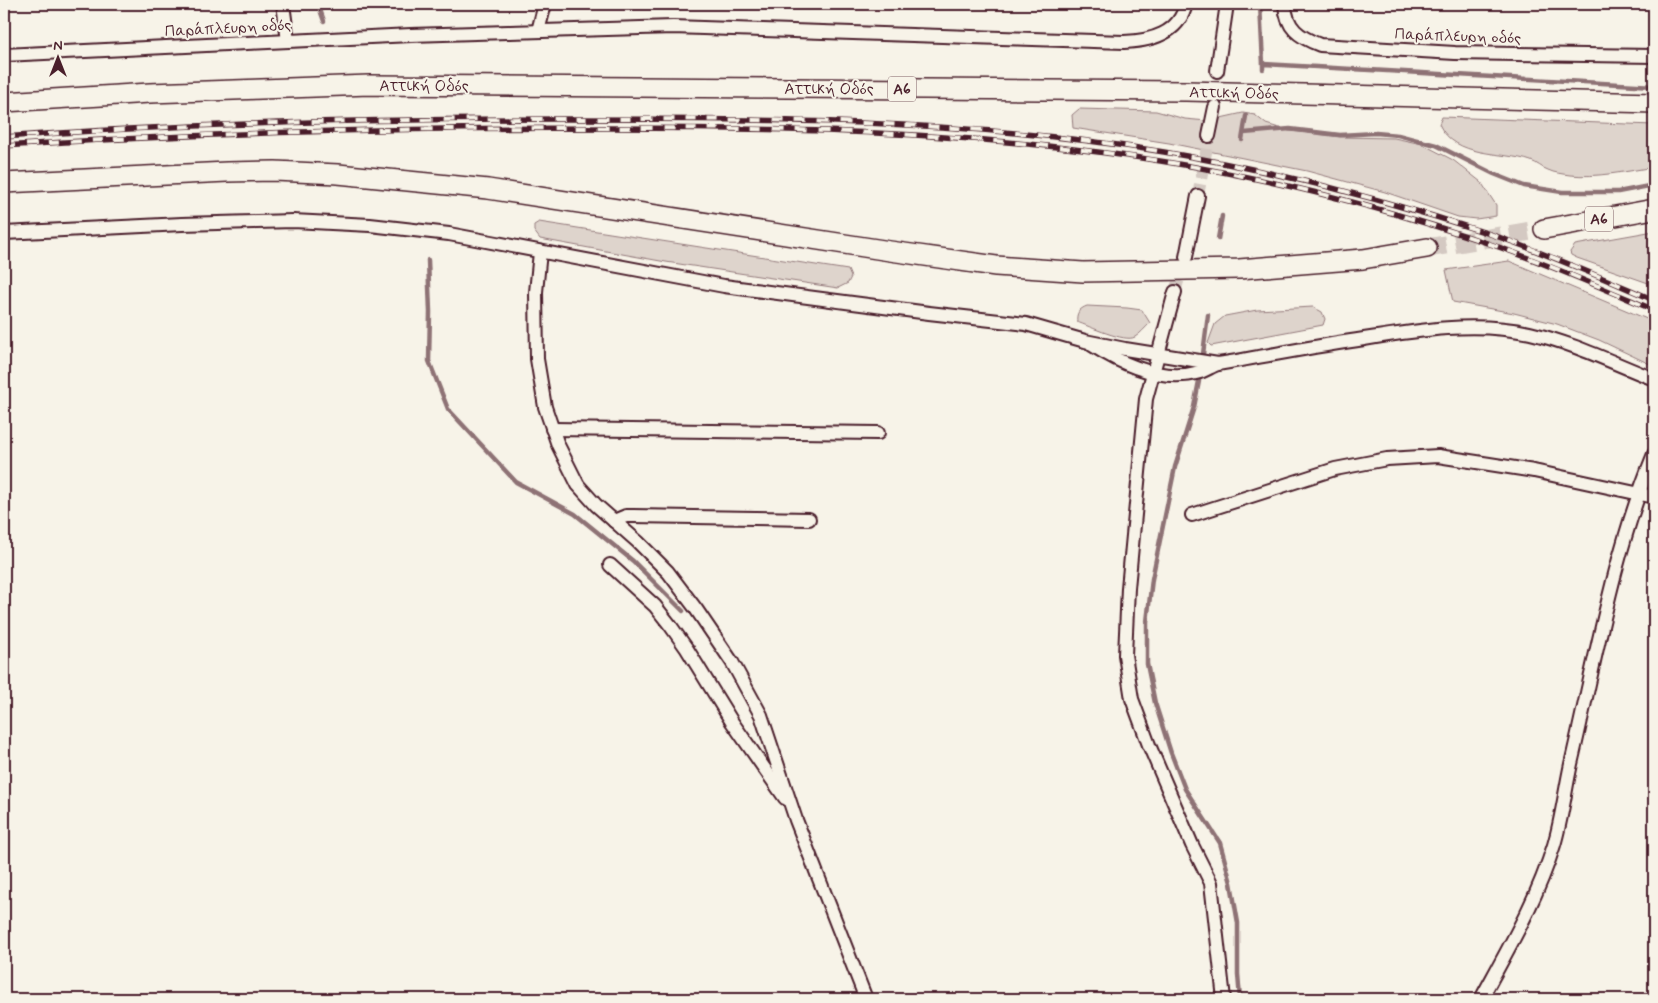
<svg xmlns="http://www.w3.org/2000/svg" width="1658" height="1003" font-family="Mynerve,sans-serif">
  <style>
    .green { fill: #ded4cc; stroke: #947a7c }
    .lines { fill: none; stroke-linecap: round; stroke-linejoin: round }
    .stream { stroke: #8e7275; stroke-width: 4.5 }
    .minor-tunnel { stroke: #d4c9c2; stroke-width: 12; stroke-dasharray: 12 6; stroke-linecap: butt }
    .highway-tunnel { stroke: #d4c9c2; stroke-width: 19; stroke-dasharray: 19 9; stroke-linecap: butt }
    .minor-casing { stroke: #4a1f2b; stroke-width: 16 }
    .highway-casing { stroke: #4a1f2b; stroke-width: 22 }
    .minor { stroke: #f7f3e8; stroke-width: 12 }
    .highway { stroke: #f7f3e8; stroke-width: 19 }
    .rail-casing { stroke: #4a1f2b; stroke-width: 5.5 }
    .rail { stroke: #f7f3e8; stroke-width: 4; stroke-dasharray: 11; stroke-linecap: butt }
    .labels { text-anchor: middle; stroke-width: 4; stroke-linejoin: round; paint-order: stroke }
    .shield { fill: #f7f3e8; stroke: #7e5f64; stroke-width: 1 }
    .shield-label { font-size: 15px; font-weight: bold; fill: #4a1f2b }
    .street-label { font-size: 16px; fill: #4a1f2b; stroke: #f7f3e8 }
  </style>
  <rect width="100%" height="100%" fill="#f7f3e8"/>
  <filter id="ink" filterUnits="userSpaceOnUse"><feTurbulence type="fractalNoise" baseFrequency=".02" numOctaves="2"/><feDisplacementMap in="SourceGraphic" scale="10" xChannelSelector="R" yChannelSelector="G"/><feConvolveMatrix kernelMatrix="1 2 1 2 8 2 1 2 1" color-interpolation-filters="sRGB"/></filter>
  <g filter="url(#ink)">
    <g class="green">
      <path d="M1079,109L1156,111L1185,119L1207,121L1243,113L1255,115L1266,124L1289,131L1340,137L1394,138L1422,144L1453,160L1481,182L1496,205V216L1476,219L1458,217L1385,192L1307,171L1169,143L1073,128L1072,115Z"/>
      <path d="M1442,117L1654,125V167C1628,171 1596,178 1570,175C1563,174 1554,173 1548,170C1542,168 1537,163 1531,161C1503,151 1455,159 1439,124Z"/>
      <path d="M539,222L848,270L851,277L848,283L838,288L666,262L540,239L534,231V225Z"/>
      <path d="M1654,231V285L1577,258L1571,255L1570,252L1575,245Z"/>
      <path d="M1509,261L1654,322V366L1599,340L1557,324L1514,313L1453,302L1446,270Z"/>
      <path d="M1087,306L1127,308L1142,310L1150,323C1145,328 1140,334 1135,337C1125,343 1089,326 1077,322C1076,313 1079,309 1087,306Z"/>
      <path d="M1313,307L1322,312L1325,319L1323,325L1211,346L1208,343L1215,324L1225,316L1257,310Z"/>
    </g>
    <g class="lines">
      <g class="stream">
        <path d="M318,4L324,21"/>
        <path d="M1260,4L1263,64"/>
        <path d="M1263,69V64L1654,86"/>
        <path d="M1244,133L1290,129L1340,135L1376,133L1398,135L1436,145L1494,174L1524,186L1562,192H1618L1654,185"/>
        <path d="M1242,140L1246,116"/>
        <path d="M1218,239L1222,216"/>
        <path d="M428,260L430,312L429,361L448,409L516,482L575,514L633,561L683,611"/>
        <path d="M1203,354L1208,315"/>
        <path d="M1199,381L1194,407L1175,467L1152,579L1147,622V664L1155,703L1171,753L1185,789L1220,843L1231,883L1238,923V974L1240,999"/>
      </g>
      <g class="minor-tunnel">
        <path d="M1198,196L1209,136"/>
        <path d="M1175,292L1183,264"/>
      </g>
      <path class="highway-tunnel" d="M1427,248L1544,229"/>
      <g class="minor-casing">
        <g id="minor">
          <path d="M283,4L288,41"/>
          <path d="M1285,4C1286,28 1299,37 1320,45L1455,53L1654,56"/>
          <path d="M538,31L545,4"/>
          <path d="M4,55L411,35L673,27L1124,42C1151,41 1179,34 1186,4"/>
          <path d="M1217,71L1227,4"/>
          <path d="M1209,136L1215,107"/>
          <path d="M4,233L182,224L293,221L370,225L449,234L724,286L929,313L1026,324L1085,341L1125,349L1218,364"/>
          <path d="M540,252L536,292L537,359L545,407L558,445L578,485L596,505L638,542L668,572L696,609L732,662L761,715L796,820L866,999"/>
          <path d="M1186,257L1198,196"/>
          <path d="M1175,292L1146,399L1128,588L1125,655L1132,699L1149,745L1192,845L1211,883L1224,999"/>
          <path d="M1092,345C1123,365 1162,383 1200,372C1206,370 1212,366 1218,364C1267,356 1315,346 1364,339C1419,330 1475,321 1530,333C1573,343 1613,363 1654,379"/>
          <path d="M552,429L878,433"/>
          <path d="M1192,515L1335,469L1387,459L1438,456L1534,471L1654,497"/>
          <path d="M614,521L626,516H633L809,519"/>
          <path d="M610,565L655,606L670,625L687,649L732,722L785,798"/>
          <path d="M1481,999C1508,949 1537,900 1554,845C1562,818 1565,791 1571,764C1595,662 1614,551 1654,454"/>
        </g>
      </g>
      <g class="highway-casing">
        <g id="highway">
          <path d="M4,102L150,93L369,85L1186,91L1654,103"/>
          <path d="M4,183L227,172L275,171L338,174L488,189L890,251L996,266L1083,272L1239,269L1363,259L1427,248"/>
          <path d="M1544,229L1654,209"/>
        </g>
      </g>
      <use href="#minor" class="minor"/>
      <use href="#highway" class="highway"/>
      <g class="rail-casing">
        <g id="rail">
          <path d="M4,137C191,123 380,119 568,119C766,119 967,119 1164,152C1275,171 1383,199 1490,234C1546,253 1600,277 1654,300"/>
          <path d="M4,146C206,132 408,128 610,128C822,128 1038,133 1247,177C1329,194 1411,217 1490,244C1546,263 1600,287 1654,310"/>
        </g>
      </g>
      <use href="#rail" class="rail"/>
    </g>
  </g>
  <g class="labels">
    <g class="shield">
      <rect x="888" y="76.5" width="28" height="25" rx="4"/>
      <rect x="1585" y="206.5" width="28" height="25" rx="4"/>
    </g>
    <g class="shield-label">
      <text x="902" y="94">Α6</text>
      <text x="1599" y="224">Α6</text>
    </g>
    <g class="street-label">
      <text transform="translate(228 27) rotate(-3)" y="6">Παράπλευρη οδός</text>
      <text transform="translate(1458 35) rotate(2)" y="6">Παράπλευρη οδός</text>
      <text x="424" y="91">Αττική Οδός</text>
      <text x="829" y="94">Αττική Οδός</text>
      <text transform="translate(1234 92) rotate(1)" y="6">Αττική Οδός</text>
    </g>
  </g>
  <rect width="1658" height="1003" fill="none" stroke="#f7f3e8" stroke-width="20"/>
  <rect x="10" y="10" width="1638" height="983" fill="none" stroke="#4a1f2b" stroke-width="2" filter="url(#ink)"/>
  <g transform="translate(58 58)" stroke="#f7f3e8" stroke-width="4" paint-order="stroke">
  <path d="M0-4L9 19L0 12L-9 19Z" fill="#4a1f2b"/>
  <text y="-8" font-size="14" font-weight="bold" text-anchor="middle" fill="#4a1f2b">N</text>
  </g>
</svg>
